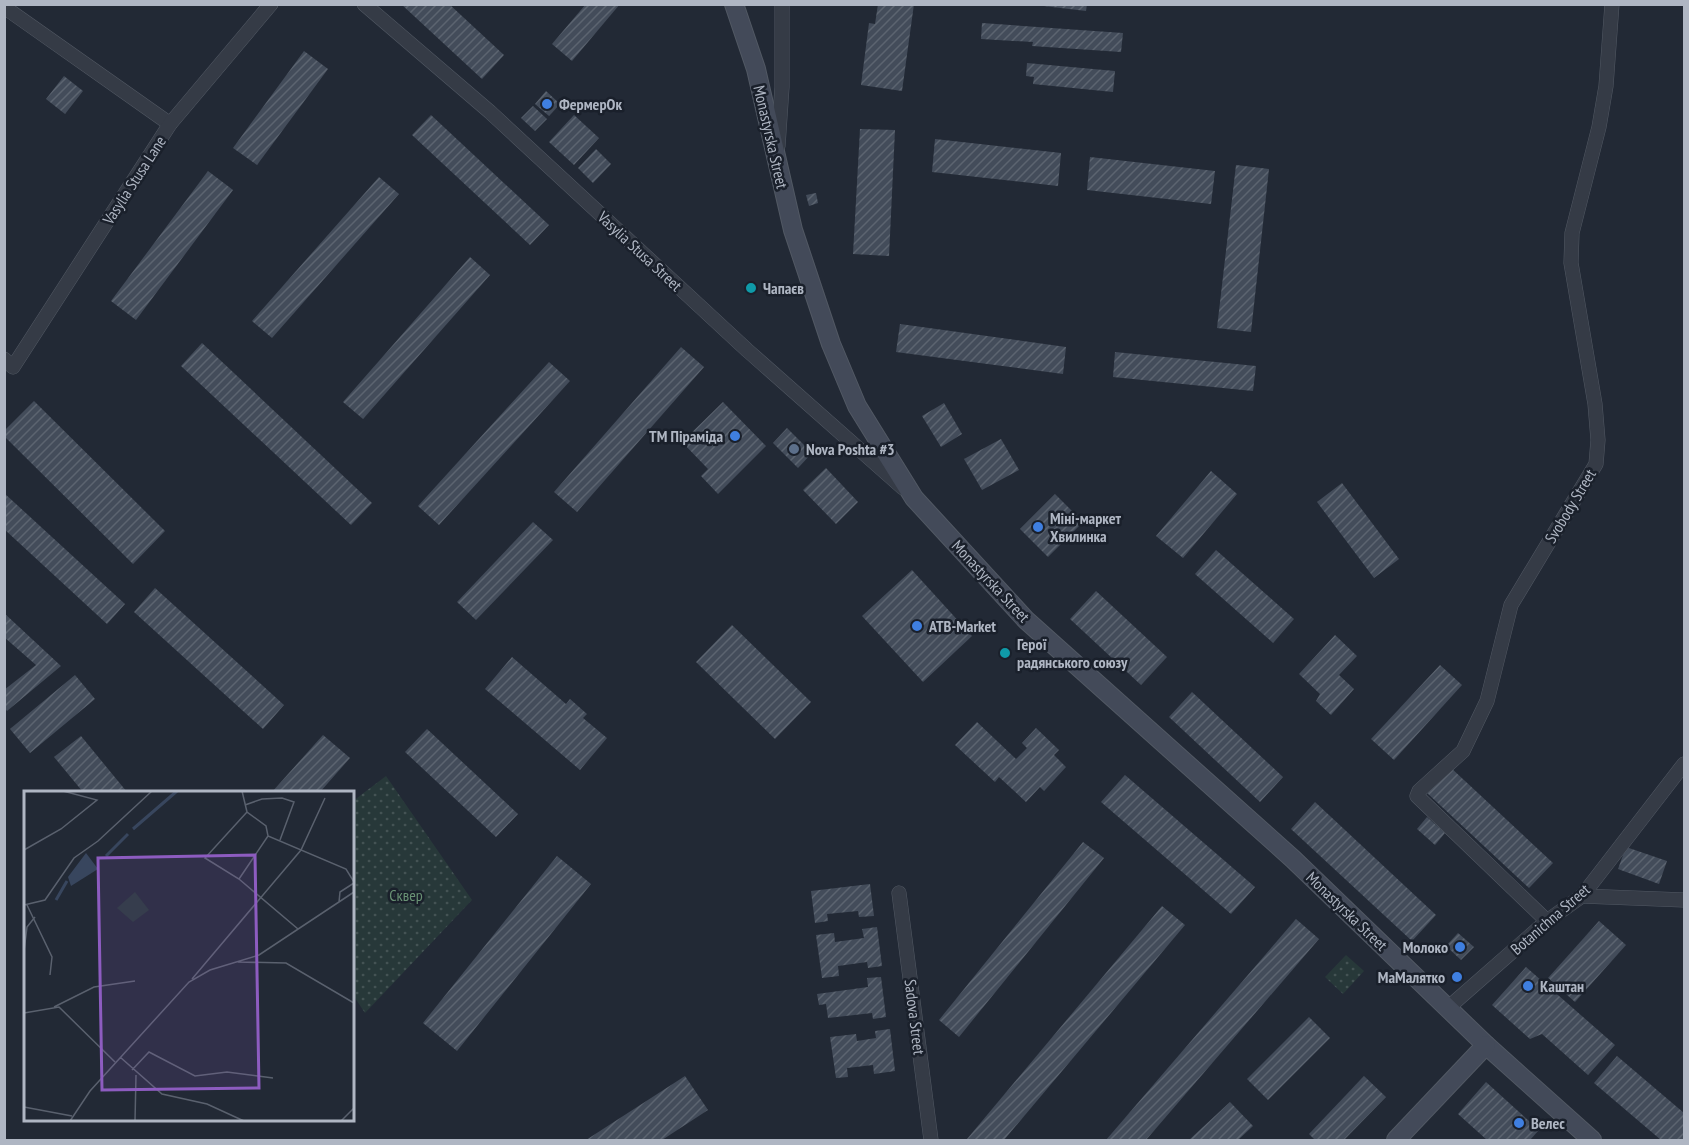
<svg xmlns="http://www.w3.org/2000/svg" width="1689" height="1145" font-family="'PT Sans Narrow',sans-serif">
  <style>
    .park { fill: url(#park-dots) }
    .building { fill: url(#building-hatch) }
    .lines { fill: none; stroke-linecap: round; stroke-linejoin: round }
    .minor-casing { stroke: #525964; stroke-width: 15 }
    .secondary-casing { stroke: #525964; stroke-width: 20 }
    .minor { stroke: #353b46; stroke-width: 14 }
    .secondary { stroke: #434a59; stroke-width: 18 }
    .shop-dot { fill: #3f7fe0; stroke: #1a202b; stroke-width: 2 }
    .culture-dot { fill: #0f9aa8; stroke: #1a202b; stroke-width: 2 }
    .service-dot { fill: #5c6f8a; stroke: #1a202b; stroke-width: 2 }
    .labels { text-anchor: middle; stroke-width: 5; stroke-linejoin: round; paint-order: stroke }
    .poi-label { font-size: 16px; font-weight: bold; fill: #afb6c3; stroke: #1a202b; text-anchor: start }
    .street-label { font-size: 16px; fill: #afb6c3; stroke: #1a202b }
    .park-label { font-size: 16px; fill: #699174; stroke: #1a202b }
    .inset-river { fill: none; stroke: #38465e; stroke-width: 3 }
    .inset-road { fill: none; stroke: #5a616e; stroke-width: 1.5 }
    .view { fill: #8d5cc0; fill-opacity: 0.15; stroke: #8d5cc0; stroke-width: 3 }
    .inset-edge { fill: none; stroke: #afb6c3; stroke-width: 3 }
  </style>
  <defs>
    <pattern id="park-dots" width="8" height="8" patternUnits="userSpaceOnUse" patternTransform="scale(1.5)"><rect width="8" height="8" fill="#273839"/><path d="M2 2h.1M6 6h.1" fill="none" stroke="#445354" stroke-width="1.8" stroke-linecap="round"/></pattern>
    <pattern id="building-hatch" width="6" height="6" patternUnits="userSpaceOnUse" patternTransform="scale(1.5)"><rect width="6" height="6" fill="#434c5a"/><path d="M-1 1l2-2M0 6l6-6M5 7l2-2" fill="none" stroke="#5c6470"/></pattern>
  </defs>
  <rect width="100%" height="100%" fill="#222935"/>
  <g class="park">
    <path d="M386,776L472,900L365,1013L353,995V801Z"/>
    <path d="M1346,955L1364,971L1343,994L1325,977Z"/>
  </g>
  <g class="building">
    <path d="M401,4H449L504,55L482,79Z"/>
    <path d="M586,4H620L572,61L552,44Z"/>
    <path d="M878,4H914L902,91L861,85L869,23L875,24Z"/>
    <path d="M1027,4H1087L1086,11Z"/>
    <path d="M982,23L1123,33L1121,52L1032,46L1033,42L981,39Z"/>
    <path d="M304,51L328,69L257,165L233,148Z"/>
    <path d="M1027,63L1115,71L1113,92L1033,84L1034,77L1026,76Z"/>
    <path d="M64,76L83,91L65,114L46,99Z"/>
    <path d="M546,91L560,104L549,116L535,104Z"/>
    <path d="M533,106L547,119L535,131L521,118Z"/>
    <path d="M431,115L549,225L530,245L412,135Z"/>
    <path d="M574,115L599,138L574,165L549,142Z"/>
    <path d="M860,129L895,130L889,256L853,254Z"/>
    <path d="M935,139L1061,153L1058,186L932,172Z"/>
    <path d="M596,149L611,164L593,183L578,168Z"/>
    <path d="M1090,157L1215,171L1211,204L1087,190Z"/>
    <path d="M1236,165L1269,169L1251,332L1217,328Z"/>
    <path d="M208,171L233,190L136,320L111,301Z"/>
    <path d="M379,177L399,194L272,338L252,321Z"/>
    <path d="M816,193L818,203L809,206L806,195Z"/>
    <path d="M470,257L490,275L363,419L343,402Z"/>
    <path d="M900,324L1066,347L1063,374L896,352Z"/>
    <path d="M202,343L372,503L351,525L181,366Z"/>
    <path d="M681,347L704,367L577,512L554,492Z"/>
    <path d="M1115,352L1256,366L1253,391L1113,377Z"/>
    <path d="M549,362L570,381L439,525L418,506Z"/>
    <path d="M34,401L165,531L133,564L4,436V431Z"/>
    <path d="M723,402L766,446L718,494L701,476L708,469L682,442Z"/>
    <path d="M944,403L962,434L941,447L922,416Z"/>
    <path d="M787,428L812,453L798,468L773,443Z"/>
    <path d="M1001,439L1019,470L982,490L964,459Z"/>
    <path d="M826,468L858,502L836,524L803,490Z"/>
    <path d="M1211,471L1237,494L1183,558L1156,536Z"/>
    <path d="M1342,483L1399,559L1374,578L1317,502Z"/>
    <path d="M4,493L125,604L107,624L4,529Z"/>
    <path d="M1055,494L1083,522L1048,557L1020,529Z"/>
    <path d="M533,522L553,540L476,620L457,602Z"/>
    <path d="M1216,550L1294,619L1273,643L1195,574Z"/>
    <path d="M912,570L972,636L923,682L862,616Z"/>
    <path d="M155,588L284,705L263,729L134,612Z"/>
    <path d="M1096,591L1167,657L1141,685L1070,619Z"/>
    <path d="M4,613L61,666L7,711L4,707V690L36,665L4,637Z"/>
    <path d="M732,625L811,702L775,739L696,662Z"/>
    <path d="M1335,635L1357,656L1339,675L1354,689L1331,715L1316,701L1320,694L1299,674Z"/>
    <path d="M512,657L566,704L570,699L587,714L583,718L607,738L580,770L485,689Z"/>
    <path d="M1440,665L1462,685L1394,760L1371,739Z"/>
    <path d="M75,675L95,699L30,753L10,729Z"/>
    <path d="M1192,692L1283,777L1260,802L1169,717Z"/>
    <path d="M977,722L1016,759L1027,748L1022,743L1036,728L1059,750L1054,755L1066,767L1044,791L1040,787L1026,802L999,777L995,782L955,745Z"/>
    <path d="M427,729L518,814L496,837L405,752Z"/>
    <path d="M323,735L350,758L320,792H272Z"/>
    <path d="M81,736L127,792H83L54,757Z"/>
    <path d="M1450,767L1553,863L1529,888L1426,792Z"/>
    <path d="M1125,775L1255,887L1231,914L1101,802Z"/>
    <path d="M1315,802L1436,915L1412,941L1291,829Z"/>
    <path d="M1427,817L1445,833L1435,845L1417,829Z"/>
    <path d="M1083,842L1104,858L959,1037L939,1020Z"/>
    <path d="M1626,847L1667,861L1659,884L1618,869Z"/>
    <path d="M557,856L591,884L457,1051L423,1023Z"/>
    <path d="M870,884L874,916L859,917L858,911L827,914L828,921L815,923L811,891Z"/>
    <path d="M1162,906L1185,925L1004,1140H969L967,1139Z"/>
    <path d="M1296,919L1319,939L1146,1140H1106Z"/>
    <path d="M1599,921L1626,945L1575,1002L1548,978Z"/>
    <path d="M877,927L882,966L868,968L867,962L838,966L839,976L822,978L816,935L834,933L835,942L864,938L862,929Z"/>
    <path d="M1458,933L1474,947L1461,960L1446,946Z"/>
    <path d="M1526,967L1615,1045L1588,1075L1542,1034L1530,1039L1492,1005Z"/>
    <path d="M881,977L886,1017L873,1019L872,1013L828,1018L826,1004L819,1005L817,994L868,987L867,978Z"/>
    <path d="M1309,1017L1330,1038L1268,1100L1247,1079Z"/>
    <path d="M890,1029L895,1071L874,1074L873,1065L847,1068L848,1077L836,1078L830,1037L856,1034L857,1041L876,1038L875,1031Z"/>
    <path d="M1617,1056L1684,1113V1140H1661L1594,1083Z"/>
    <path d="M685,1076L708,1110L662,1140H586Z"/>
    <path d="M1364,1076L1386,1097L1344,1140H1315L1309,1134Z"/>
    <path d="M1486,1082L1539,1130L1530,1140H1487L1458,1114Z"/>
    <path d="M1230,1102L1253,1126L1238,1140H1189Z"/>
  </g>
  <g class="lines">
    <g class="minor-casing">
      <g id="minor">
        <path d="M364,4L490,112L747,350L903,488"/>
        <path d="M4,7L170,124"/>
        <path d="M778,146L782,87V4"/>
        <path d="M4,359L13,367L170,124L271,4"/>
        <path d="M899,893L931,1140"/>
        <path d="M1582,896L1684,900"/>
        <path d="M1547,921L1417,796L1419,791L1463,751L1487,701L1511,605L1596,464L1598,440L1595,404L1571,263L1572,233L1599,127L1606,86L1612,4"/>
        <path d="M1449,1007L1547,921L1582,896L1684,764"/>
      </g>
    </g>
    <g class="secondary-casing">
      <g id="secondary">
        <path d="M734,4L756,69L793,230L831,344L857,406L914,498L1026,620L1293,859L1486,1045L1592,1140"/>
        <path d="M1396,1140L1486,1045"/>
      </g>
    </g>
    <use href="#minor" class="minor"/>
    <use href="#secondary" class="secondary"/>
  </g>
  <g class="shop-dot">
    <circle cx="547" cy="104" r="6"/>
    <circle cx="735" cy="436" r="6"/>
    <circle cx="1038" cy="527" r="6"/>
    <circle cx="917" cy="626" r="6"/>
    <circle cx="1460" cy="947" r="6"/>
    <circle cx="1457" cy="977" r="6"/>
    <circle cx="1528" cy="986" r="6"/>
    <circle cx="1519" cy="1123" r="6"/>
  </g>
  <g class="culture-dot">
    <circle cx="751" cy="288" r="6"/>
    <circle cx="1005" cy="653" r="6"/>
  </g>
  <circle class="service-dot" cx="794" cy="449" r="6"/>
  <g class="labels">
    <g class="poi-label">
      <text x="559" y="110">ФермерОк</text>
      <text x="763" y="294">Чапаєв</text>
      <text x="723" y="442" text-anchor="end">ТМ Піраміда</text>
      <text x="806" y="455">Nova Poshta #3</text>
      <text x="1050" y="524">Міні-маркет<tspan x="1050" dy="18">Хвилинка</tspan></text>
      <text x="929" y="632">ATB-Market</text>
      <text x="1017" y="650">Герої<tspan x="1017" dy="18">радянського союзу</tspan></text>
      <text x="1448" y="953" text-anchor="end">Молоко</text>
      <text x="1445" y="983" text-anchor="end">МаМалятко</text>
      <text x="1540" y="992">Каштан</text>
      <text x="1531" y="1129">Велес</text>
    </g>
    <g class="street-label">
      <text transform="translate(771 137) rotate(77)" y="6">Monastyrska Street</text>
      <text transform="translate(134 180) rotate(-57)" y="6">Vasylia Stusa Lane</text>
      <text transform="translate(640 251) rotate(43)" y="6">Vasylia Stusa Street</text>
      <text transform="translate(1570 506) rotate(-59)" y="6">Svobody Street</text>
      <text transform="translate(991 581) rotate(47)" y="6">Monastyrska Street</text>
      <text transform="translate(1347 911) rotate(44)" y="6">Monastyrska Street</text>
      <text transform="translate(1550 919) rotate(-41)" y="6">Botanichna Street</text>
      <text transform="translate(915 1017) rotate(83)" y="6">Sadova Street</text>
    </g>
    <g class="park-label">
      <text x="406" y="901">Сквер</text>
    </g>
  </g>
  <g transform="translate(24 791)">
    <rect width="330" height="330" fill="#222935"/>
    <path d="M111,101L125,119L109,131L93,117Z" fill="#273839"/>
    <path d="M62,62L74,78L47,95L44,86Z" fill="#38465e"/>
    <path class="inset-river" d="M109,38L153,0M82,65L104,43M32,109L43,90"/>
    <path class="inset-road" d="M218,0L223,21L242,35L244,45L322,78L330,91M221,14L238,8L258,7L270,11L256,49M223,21L181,67L215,88L274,138M0,59L37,38L73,9L39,0M215,88L244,45M315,111L316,101L330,92M0,114L21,109L50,67L74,50L128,0M3,114L28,166L26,184M0,160L3,136L11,126M214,171L262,172L330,212M168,188L277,59L301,7M30,216L70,196L111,190M0,222L35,216L91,271M96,266L138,303L183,313L220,330M108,279L125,261L171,285L203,281L249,287M0,316L48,325M46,330L66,300L165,191L186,179L235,164L330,101M111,330L112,284M317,330L330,317"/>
    <path class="view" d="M231,64L235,297L78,299L74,67Z"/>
    <rect width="330" height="330" class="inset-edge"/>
  </g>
  <rect width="1689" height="1145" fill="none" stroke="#afb6c3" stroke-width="12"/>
</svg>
